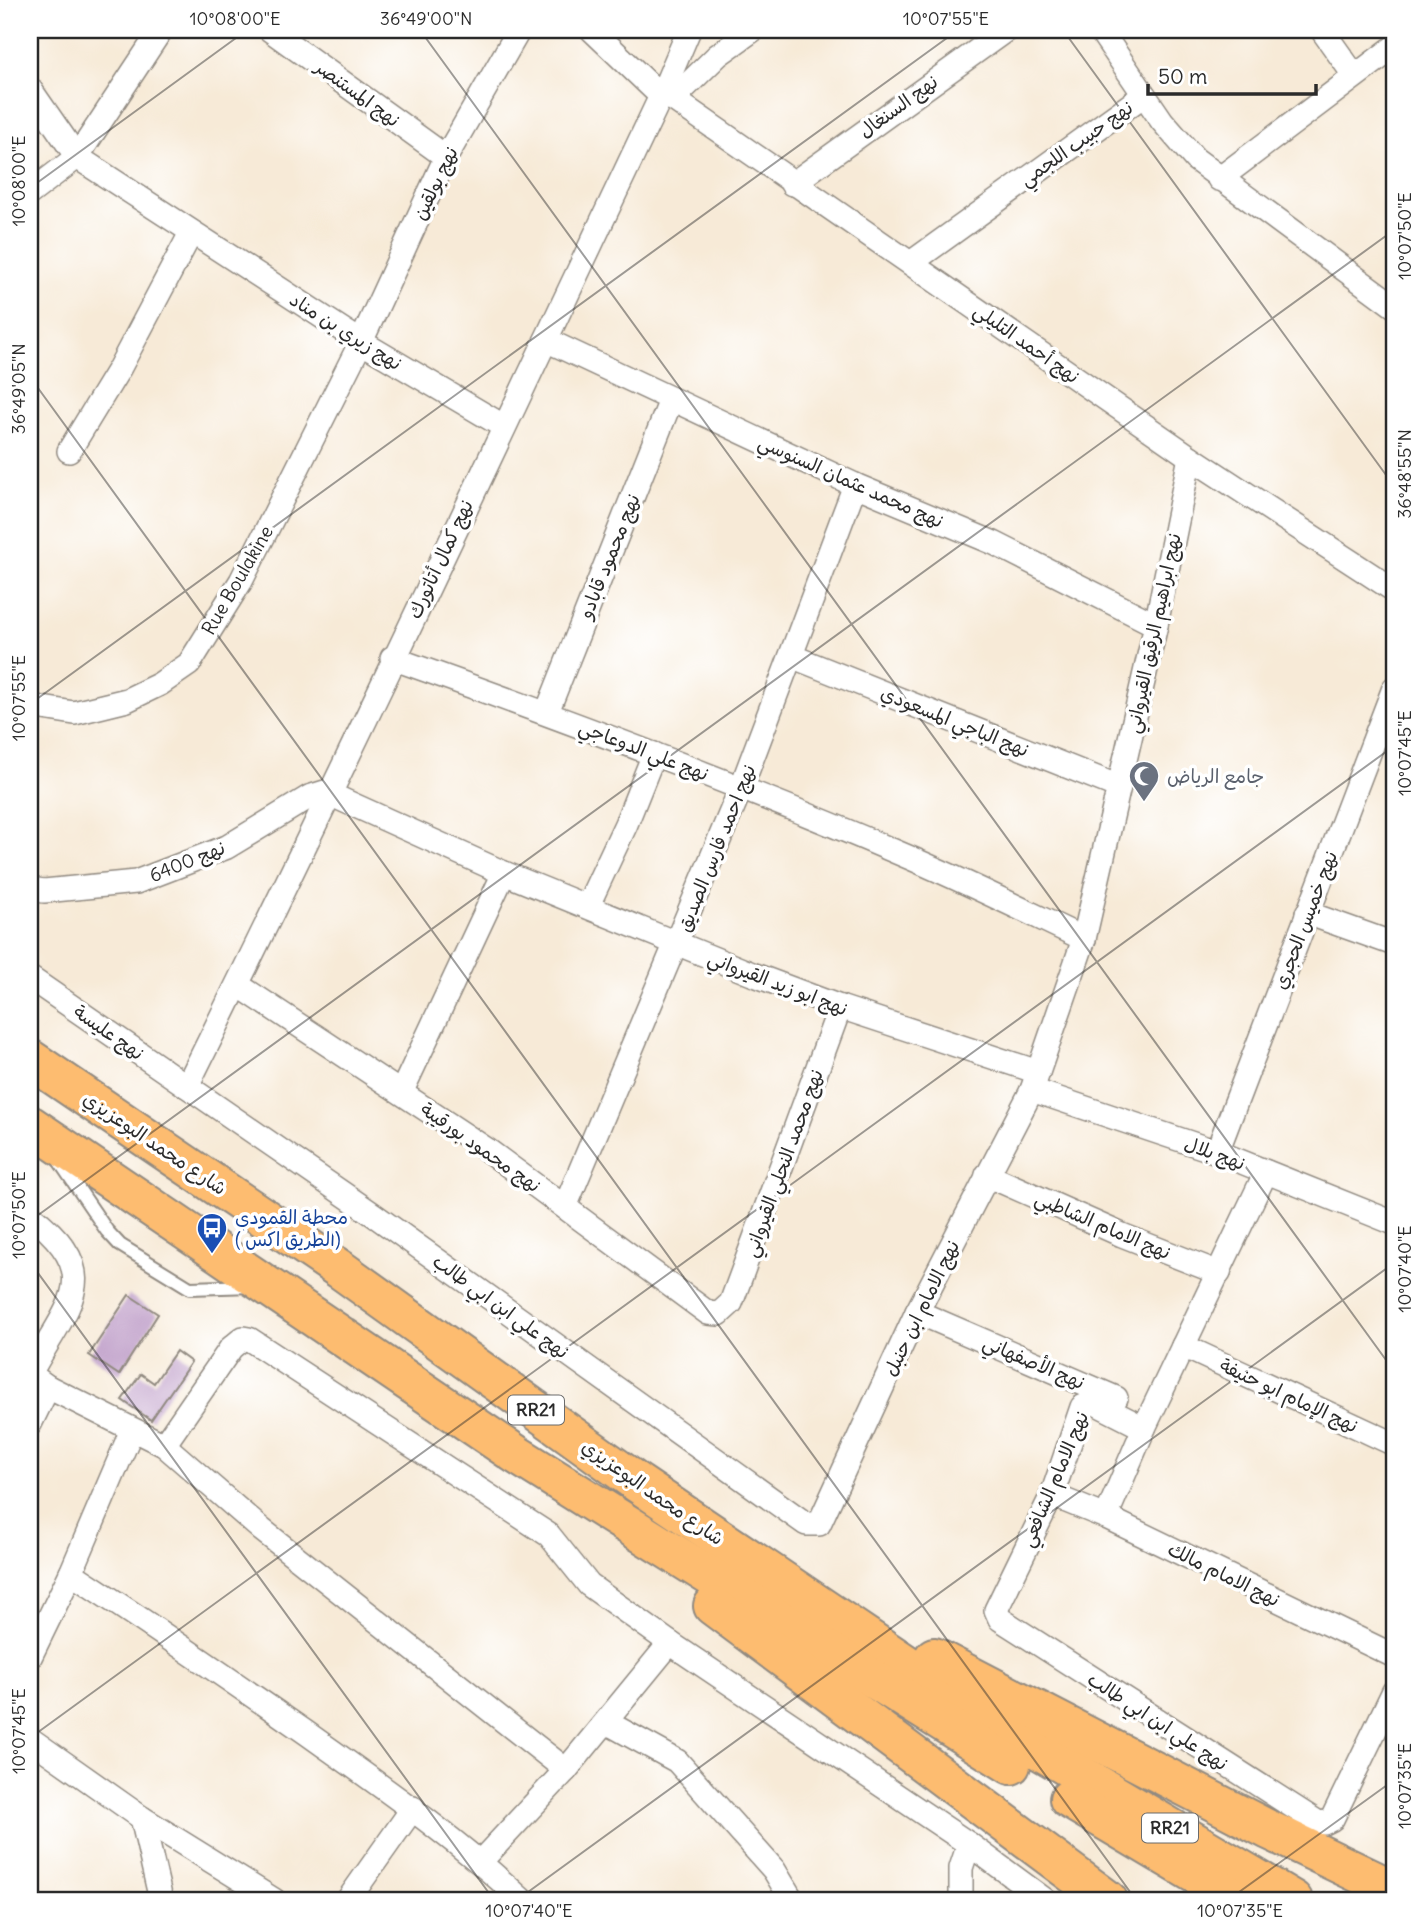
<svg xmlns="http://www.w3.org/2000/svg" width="1424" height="1930" font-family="Delius,'Playpen Sans Arabic',sans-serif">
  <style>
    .building { fill: #c1a1ca }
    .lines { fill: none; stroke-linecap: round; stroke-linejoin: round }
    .service-casing { stroke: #918a81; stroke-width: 16 }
    .minor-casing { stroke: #918a81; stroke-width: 26 }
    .motorway-casing { stroke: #918a81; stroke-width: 42 }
    .service { stroke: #fff; stroke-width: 12 }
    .minor { stroke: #fff; stroke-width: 23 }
    .motorway { stroke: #fdbc6f; stroke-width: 38 }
    .ticks { fill: none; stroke: #2b2b2b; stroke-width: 2; stroke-opacity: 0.45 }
    .labels { text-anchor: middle; stroke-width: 7; stroke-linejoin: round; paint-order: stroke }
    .shield { fill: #fff; stroke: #6b6b6b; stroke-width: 2 }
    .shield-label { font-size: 18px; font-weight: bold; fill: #2b2b2b }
    .street-label { font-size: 19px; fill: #2b2b2b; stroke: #fff }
    .worship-label { font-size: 19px; fill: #5b616d; stroke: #fff; text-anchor: start }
    .transit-label { font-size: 19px; fill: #164399; stroke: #fff; text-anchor: start }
    .neatline { fill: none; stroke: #2b2b2b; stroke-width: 2.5 }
    .ticks-label { font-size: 18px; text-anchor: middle; fill: #2b2b2b }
  </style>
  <rect width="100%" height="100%" fill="#fff"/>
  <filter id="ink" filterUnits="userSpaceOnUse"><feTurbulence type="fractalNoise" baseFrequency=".0143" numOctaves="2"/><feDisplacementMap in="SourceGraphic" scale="14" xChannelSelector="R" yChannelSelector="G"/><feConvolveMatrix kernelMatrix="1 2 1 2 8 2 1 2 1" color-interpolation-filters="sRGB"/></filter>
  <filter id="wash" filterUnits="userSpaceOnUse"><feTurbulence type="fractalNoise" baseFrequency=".00686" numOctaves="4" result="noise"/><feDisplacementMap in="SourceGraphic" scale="28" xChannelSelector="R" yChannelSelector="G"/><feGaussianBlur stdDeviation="1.57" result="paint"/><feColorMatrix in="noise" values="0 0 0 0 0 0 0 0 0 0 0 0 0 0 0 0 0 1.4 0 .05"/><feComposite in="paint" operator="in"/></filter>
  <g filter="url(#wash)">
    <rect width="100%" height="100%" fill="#f7ead7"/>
    <g id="blocks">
      <g class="building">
        <path d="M129,1295L158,1314L119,1375L89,1355Z"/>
        <path d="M176,1351L191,1362L151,1420L122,1400L141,1374L154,1383Z"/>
      </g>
    </g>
  </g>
  <g filter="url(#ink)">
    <use href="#blocks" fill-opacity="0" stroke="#918a81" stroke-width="2"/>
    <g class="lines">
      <g class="service-casing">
        <path id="service" d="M60,1162L107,1231L120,1245L190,1288L253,1286"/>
      </g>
      <g class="minor-casing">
        <g id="minor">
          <path d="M270,30L446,157"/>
          <path d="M592,30L661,96L673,99L1190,457L1394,590"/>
          <path d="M1100,30L1162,121L1195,159L1394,306"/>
          <path d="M1322,30L1354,75"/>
          <path d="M30,89L77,157L361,342L503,426"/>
          <path d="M673,99L718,55L753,30"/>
          <path d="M1219,179L1394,47"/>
          <path d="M792,184L1006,30"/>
          <path d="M30,193L77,157L161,30"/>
          <path d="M912,262L1144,95"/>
          <path d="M546,340L855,485L994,543L1156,625"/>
          <path d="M69,451L119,369L191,233"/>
          <path d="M791,656L1119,787"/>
          <path d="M392,658C564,719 734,782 901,854C963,880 1023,910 1084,939"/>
          <path d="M30,706L74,713L127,700L160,684L189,664L241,581L361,342L446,157L519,30"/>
          <path d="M547,712L671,400"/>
          <path d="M30,889L44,891L136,882L227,847L309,797L325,792L504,873L752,974L840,1007L1038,1072"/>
          <path d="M588,905L626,824L654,754"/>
          <path d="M1307,913L1394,944"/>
          <path d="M30,978L374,1215L806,1524H819L917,1312L1032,1090L1084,939L1156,625L1190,457"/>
          <path d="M238,985L486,1149L708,1313L719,1314L731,1303L840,1007"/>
          <path d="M187,1086C350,758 505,426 661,96L689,30"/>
          <path d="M1032,1090L1217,1152L1394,1223"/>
          <path d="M402,1091L504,873"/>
          <path d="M1217,1152L1394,688"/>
          <path d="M987,1175L1122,1235L1219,1273"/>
          <path d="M565,1207L741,788L855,485"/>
          <path d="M30,1215C109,1276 66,1305 30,1374"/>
          <path d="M917,1312L1116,1398"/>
          <path d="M1183,1346L1394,1444"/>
          <path d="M30,1374L48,1387L164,1445L262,1530L566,1770"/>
          <path d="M30,1424L48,1387"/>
          <path d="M1144,1428L1093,1402L1082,1407L1052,1495L996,1610L1000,1619L1317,1822L1324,1823L1332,1819L1394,1691"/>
          <path d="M164,1445L231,1348L243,1338L249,1339L549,1535L589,1585L670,1643L969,1844L1045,1900"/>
          <path d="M1052,1495L1106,1517L1394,1656"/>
          <path d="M1106,1517L1144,1428L1266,1172"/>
          <path d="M71,1573C151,1625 230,1680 308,1734C382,1787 456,1838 522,1900"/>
          <path d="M30,1657L71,1573L132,1430"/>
          <path d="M608,1723L677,1761L774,1870L792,1900"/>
          <path d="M30,1739L142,1818L274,1900"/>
          <path d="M142,1818L161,1900"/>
          <path d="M481,1861L566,1770L670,1643"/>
          <path d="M348,1900L413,1808"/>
          <path d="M961,1900V1868L969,1844"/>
        </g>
      </g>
      <g class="motorway-casing">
        <g id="motorway">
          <path d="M30,1059L341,1270L639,1484L995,1724L1293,1900"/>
          <path d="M30,1125L517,1455L1011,1765"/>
          <path d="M713,1606L1108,1900"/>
          <path d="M934,1657L1269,1830L1394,1890"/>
          <path d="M1069,1799L1239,1900"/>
        </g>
      </g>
      <use href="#service" class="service"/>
      <use href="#minor" class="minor"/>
      <use href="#motorway" class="motorway"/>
    </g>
  </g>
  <path class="ticks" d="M420,30L1394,1371M1063,30L1394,486M30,188L247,30M30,377L1136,1900M30,704L958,30M30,1221L1394,230M30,1262L494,1900M30,1738L1394,746M517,1900L1394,1263M1228,1900L1394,1780"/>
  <defs>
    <g id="mosque-pin" transform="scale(1.575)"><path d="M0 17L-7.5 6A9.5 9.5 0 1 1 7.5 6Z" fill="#6b7280" stroke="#fff"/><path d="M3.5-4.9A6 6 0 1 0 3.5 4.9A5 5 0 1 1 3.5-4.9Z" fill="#fff"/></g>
    <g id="bus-pin" transform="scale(1.575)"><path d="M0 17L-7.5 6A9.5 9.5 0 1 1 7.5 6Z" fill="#1a4fb4" stroke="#fff"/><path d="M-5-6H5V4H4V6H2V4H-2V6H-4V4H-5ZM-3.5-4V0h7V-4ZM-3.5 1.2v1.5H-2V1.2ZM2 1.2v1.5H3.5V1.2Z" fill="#fff"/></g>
  </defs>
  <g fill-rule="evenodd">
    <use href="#mosque-pin" x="1144" y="776"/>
    <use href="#bus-pin" x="212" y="1228"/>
  </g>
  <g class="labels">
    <g class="shield">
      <rect x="508" y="1395.5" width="56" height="29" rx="5"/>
      <rect x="1142" y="1813.5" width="56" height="29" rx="5"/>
    </g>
    <g class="shield-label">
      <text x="536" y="1416">RR21</text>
      <text x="1170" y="1834">RR21</text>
    </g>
    <g class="street-label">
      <text transform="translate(358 93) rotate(36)" y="7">نهج المستنصر</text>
      <text transform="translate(898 106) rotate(-36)" y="7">نهج السنغال</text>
      <text transform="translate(1076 143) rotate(-35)" y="7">نهج حبيب اللجمي</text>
      <text transform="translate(435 183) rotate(-64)" y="7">نهج بولقين</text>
      <text transform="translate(346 331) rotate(32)" y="7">نهج زيري بن مناد</text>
      <text transform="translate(1027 343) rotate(35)" y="7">نهج أحمد التليلي</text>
      <text transform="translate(851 481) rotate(24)" y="7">نهج محمد عثمان السنوسي</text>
      <text transform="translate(609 556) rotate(-68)" y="7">نهج محمود قابادو</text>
      <text transform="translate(440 559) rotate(-65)" y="7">نهج كمال أتاتورك</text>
      <text transform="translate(237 580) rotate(-60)" y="7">Rue Boulakine</text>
      <text transform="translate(1153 633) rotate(-78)" y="7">نهج ابراهيم الرقيق القيرواني</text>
      <text transform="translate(955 721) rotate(22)" y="7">نهج الباجي المسعودي</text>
      <text transform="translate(644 750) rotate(21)" y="7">نهج علي الدوعاجي</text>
      <text transform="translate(716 848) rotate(-68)" y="7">نهج احمد فارس الصديق</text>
      <text transform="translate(187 861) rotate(-22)" y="7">نهج 6400</text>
      <text transform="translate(1305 920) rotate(-69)" y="7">نهج خميس الحجري</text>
      <text transform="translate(778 983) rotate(21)" y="7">نهج ابو زيد القيرواني</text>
      <text transform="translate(109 1032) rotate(35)" y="7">نهج عليسة</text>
      <text transform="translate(155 1143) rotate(34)" y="7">شارع محمد البوعزيزي</text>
      <text transform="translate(481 1147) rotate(35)" y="7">نهج محمود بورقيبة</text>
      <text transform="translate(1215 1153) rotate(20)" y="7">نهج بلال</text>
      <text transform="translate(783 1163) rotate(-70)" y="7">نهج محمد النحلي القيرواني</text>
      <text transform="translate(1103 1225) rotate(23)" y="7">نهج الامام الشاطبي</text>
      <text transform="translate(501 1306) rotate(36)" y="7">نهج علي ابن ابي طالب</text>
      <text transform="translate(921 1308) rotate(-64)" y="7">نهج الامام ابن حنبل</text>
      <text transform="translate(1034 1362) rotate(23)" y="7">نهج الأصفهاني</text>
      <text transform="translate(1289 1395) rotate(25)" y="7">نهج الإمام ابو حنيفة</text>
      <text transform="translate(1054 1479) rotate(-67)" y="7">نهج الامام الشافعي</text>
      <text transform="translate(653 1492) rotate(35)" y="7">شارع محمد البوعزيزي</text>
      <text transform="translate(1224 1574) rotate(26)" y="7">نهج الامام مالك</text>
      <text transform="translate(1158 1721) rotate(33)" y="7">نهج علي ابن ابي طالب</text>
    </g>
    <g class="worship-label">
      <text x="1167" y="783">جامع الرياض</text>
    </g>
    <g class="transit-label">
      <text x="235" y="1224">محطة القمودي<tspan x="235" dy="22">( الطريق اكس)</tspan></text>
    </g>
  </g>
  <rect width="1424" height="1930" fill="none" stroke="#fff" stroke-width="77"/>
  <path d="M1148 84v10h168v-10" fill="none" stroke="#2b2b2b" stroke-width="3.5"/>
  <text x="1158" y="84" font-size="21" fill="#2b2b2b" stroke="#ffffff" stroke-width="5" paint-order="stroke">50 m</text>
  <rect x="38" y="38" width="1348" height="1854" class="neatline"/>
  <g class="ticks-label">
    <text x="235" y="25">10°08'00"E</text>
    <text x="426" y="25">36°49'00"N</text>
    <text x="946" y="25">10°07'55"E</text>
    <text transform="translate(19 181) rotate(-90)" y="6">10°08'00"E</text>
    <text transform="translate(1405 236) rotate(-90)" y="6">10°07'50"E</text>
    <text transform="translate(19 389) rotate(-90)" y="6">36°49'05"N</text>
    <text transform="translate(1405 474) rotate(-90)" y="6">36°48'55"N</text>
    <text transform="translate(19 698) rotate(-90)" y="6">10°07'55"E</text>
    <text transform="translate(1405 753) rotate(-90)" y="6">10°07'45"E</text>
    <text transform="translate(19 1215) rotate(-90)" y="6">10°07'50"E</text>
    <text transform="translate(1405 1269) rotate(-90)" y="6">10°07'40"E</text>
    <text transform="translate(19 1731) rotate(-90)" y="6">10°07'45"E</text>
    <text transform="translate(1405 1786) rotate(-90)" y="6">10°07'35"E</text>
    <text x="529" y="1917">10°07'40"E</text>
    <text x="1240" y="1917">10°07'35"E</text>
  </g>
</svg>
